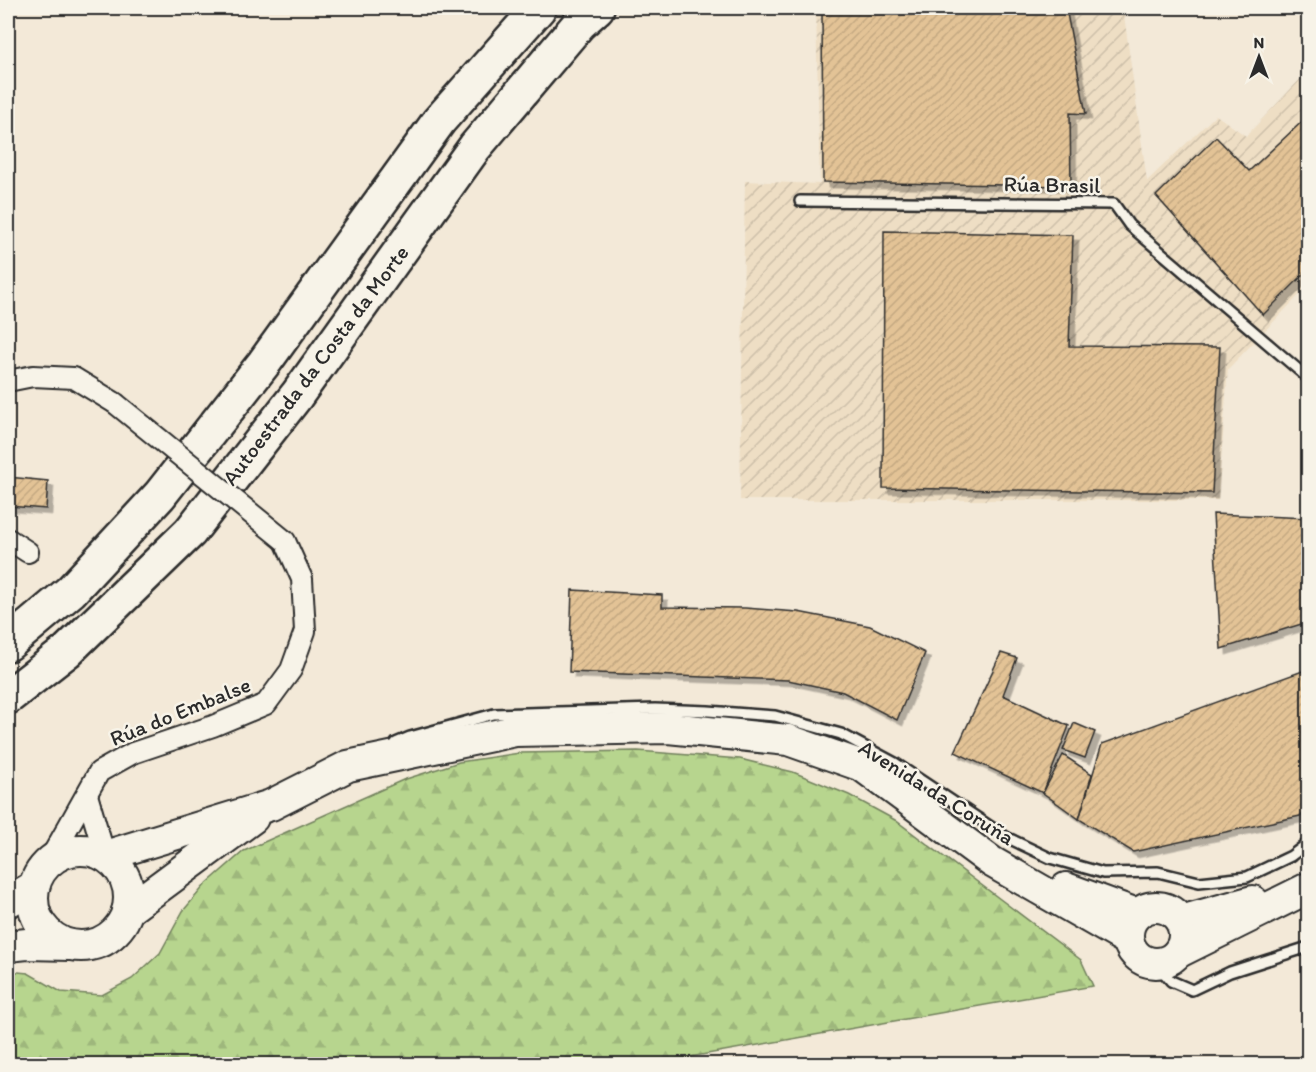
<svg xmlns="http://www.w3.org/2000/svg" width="1316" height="1072" font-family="Itim,sans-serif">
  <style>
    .industrial { fill: url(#industrial-furrows) }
    .forest { fill: url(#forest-firs); stroke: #71805c; stroke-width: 1.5 }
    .building { fill: url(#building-hatch); stroke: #2b2b2b; stroke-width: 1.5; filter: url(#shadow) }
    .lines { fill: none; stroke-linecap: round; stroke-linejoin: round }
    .service-casing { stroke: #2b2b2b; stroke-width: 14 }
    .minor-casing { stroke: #2b2b2b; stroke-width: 24 }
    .primary-casing { stroke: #2b2b2b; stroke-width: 34 }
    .motorway-casing { stroke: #2b2b2b; stroke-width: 38 }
    .service { stroke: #f7f3e8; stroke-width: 9 }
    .minor { stroke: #f7f3e8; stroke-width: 20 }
    .primary { stroke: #f7f3e8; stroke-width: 30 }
    .motorway { stroke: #f7f3e8; stroke-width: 33 }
    .minor-bridge-casing { stroke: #2b2b2b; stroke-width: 24; stroke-linecap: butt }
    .minor-bridge { stroke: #f7f3e8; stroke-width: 20 }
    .labels { text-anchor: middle; stroke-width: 5; stroke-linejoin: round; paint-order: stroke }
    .street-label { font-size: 22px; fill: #2b2b2b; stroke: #f7f3e8 }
  </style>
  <defs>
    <pattern id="industrial-furrows" width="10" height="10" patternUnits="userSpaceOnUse" patternTransform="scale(1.5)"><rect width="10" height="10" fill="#eedec4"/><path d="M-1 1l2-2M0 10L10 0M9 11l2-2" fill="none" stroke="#ccbfa9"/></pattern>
    <pattern id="forest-firs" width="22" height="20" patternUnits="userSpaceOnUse" patternTransform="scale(1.5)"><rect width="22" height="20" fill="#b7d58e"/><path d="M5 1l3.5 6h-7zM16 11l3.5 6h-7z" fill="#9eb77b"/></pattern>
    <pattern id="building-hatch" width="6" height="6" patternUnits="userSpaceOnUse" patternTransform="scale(1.5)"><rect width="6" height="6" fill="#e3c396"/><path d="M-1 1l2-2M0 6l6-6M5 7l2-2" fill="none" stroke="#c3a881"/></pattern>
    <filter id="shadow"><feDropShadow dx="5.5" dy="5.5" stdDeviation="0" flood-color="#0004"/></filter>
  </defs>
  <rect width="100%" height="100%" fill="#f3e9d8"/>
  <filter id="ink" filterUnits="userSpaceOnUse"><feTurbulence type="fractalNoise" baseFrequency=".0167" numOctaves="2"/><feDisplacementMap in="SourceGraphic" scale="12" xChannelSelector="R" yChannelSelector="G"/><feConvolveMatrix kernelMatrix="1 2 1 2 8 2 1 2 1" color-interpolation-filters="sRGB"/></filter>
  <g filter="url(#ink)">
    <path class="industrial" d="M816,8H1123L1147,181L1216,115L1246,136L1308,71V286L1228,369L1218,500H740L745,181L820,184Z"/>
    <path class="forest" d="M638,751L740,759L793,772L849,795L895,820L1081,960L1093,986L650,1064H8V971L28,973L61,992L102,995L132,979L160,953L183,911L205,885L244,851L403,780L459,762L520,753Z"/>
    <g class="building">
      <path d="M822,8H1066L1086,114L1070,113L1071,186L823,182Z"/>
      <path d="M1308,116V270L1263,315L1156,196L1216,137L1249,171Z"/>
      <path d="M884,231L1073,235L1069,346L1220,347L1212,493L883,488Z"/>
      <path d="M8,477L48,481L46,509L8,506Z"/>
      <path d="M1213,514L1308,518V622L1221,649Z"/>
      <path d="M572,590L662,595V607L745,608L798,612L870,626L925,653L897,720L843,692L788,680L569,672Z"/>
      <path d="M1001,653L1017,658L1003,695L1069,726L1043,793L955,752Z"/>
      <path d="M1308,669V808L1300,816L1133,852L1079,819L1102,744Z"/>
      <path d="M1074,723L1095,732L1085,758L1063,750Z"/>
      <path d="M1063,755L1092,774L1079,819L1043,793Z"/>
    </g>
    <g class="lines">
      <g class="service-casing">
        <g id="service">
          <path d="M800,201L1114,204L1129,225L1308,378"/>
          <path d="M396,743L410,737L494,714L655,709L708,711L775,716L841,734L895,763L1006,837L1050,858L1103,873L1158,872L1199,882L1247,877L1291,856L1308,843"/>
          <path d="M1149,962L1159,967L1171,981L1192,990L1230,972L1308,947"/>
        </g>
      </g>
      <g class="minor-casing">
        <g id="minor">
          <path d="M8,381L33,376L74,378L115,403"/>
          <path d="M8,539L28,552"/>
          <path d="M87,795L105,856"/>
          <path d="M49,861L99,772L133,753L213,726L266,704L291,670L305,631L302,579L285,541"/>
        </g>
      </g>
      <g class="primary-casing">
        <g id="primary">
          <circle cx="81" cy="898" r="48"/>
          <path d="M105,856L271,805L348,766L515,731L668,728L788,740L862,766L992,862L1128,940"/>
          <path d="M1066,888L1137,914"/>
          <path d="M8,902L34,886"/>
          <circle cx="1156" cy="935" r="28"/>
          <path d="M127,911L253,818"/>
          <path d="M1181,921L1253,901"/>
          <path d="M8,946L27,944L70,945"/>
          <path d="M1179,952L1308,888"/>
        </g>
      </g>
      <g class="motorway-casing">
        <g id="motorway">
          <path d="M8,644L71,591L160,495L264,363L439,121L539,8"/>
          <path d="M8,697L67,651L190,532L297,395L475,147L579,24L597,8"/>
        </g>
      </g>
      <use href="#service" class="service"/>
      <use href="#minor" class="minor"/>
      <use href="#primary" class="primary"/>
      <use href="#motorway" class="motorway"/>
      <g class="minor-bridge-casing">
        <path id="minor-bridge" d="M115,403L285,541"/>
      </g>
      <use href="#minor-bridge" class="minor-bridge"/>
    </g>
  </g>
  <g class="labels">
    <g class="street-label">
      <text transform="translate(1052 184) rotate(1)" y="8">Rúa Brasil</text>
      <text transform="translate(315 365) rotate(-53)" y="8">Autoestrada da Costa da Morte</text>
      <text transform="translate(180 711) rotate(-22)" y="8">Rúa do Embalse</text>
      <text transform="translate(937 792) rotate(32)" y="8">Avenida da Coruña</text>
    </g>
  </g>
  <rect width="1316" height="1072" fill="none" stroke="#f7f3e8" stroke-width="30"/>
  <rect x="15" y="15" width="1286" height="1042" fill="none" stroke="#2b2b2b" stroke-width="2" filter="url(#ink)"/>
  <g transform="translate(1259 57)" stroke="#f7f3e8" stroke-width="4.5" paint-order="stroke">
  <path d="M0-4.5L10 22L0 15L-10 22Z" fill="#2b2b2b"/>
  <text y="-9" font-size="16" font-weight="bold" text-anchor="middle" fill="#2b2b2b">N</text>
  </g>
</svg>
